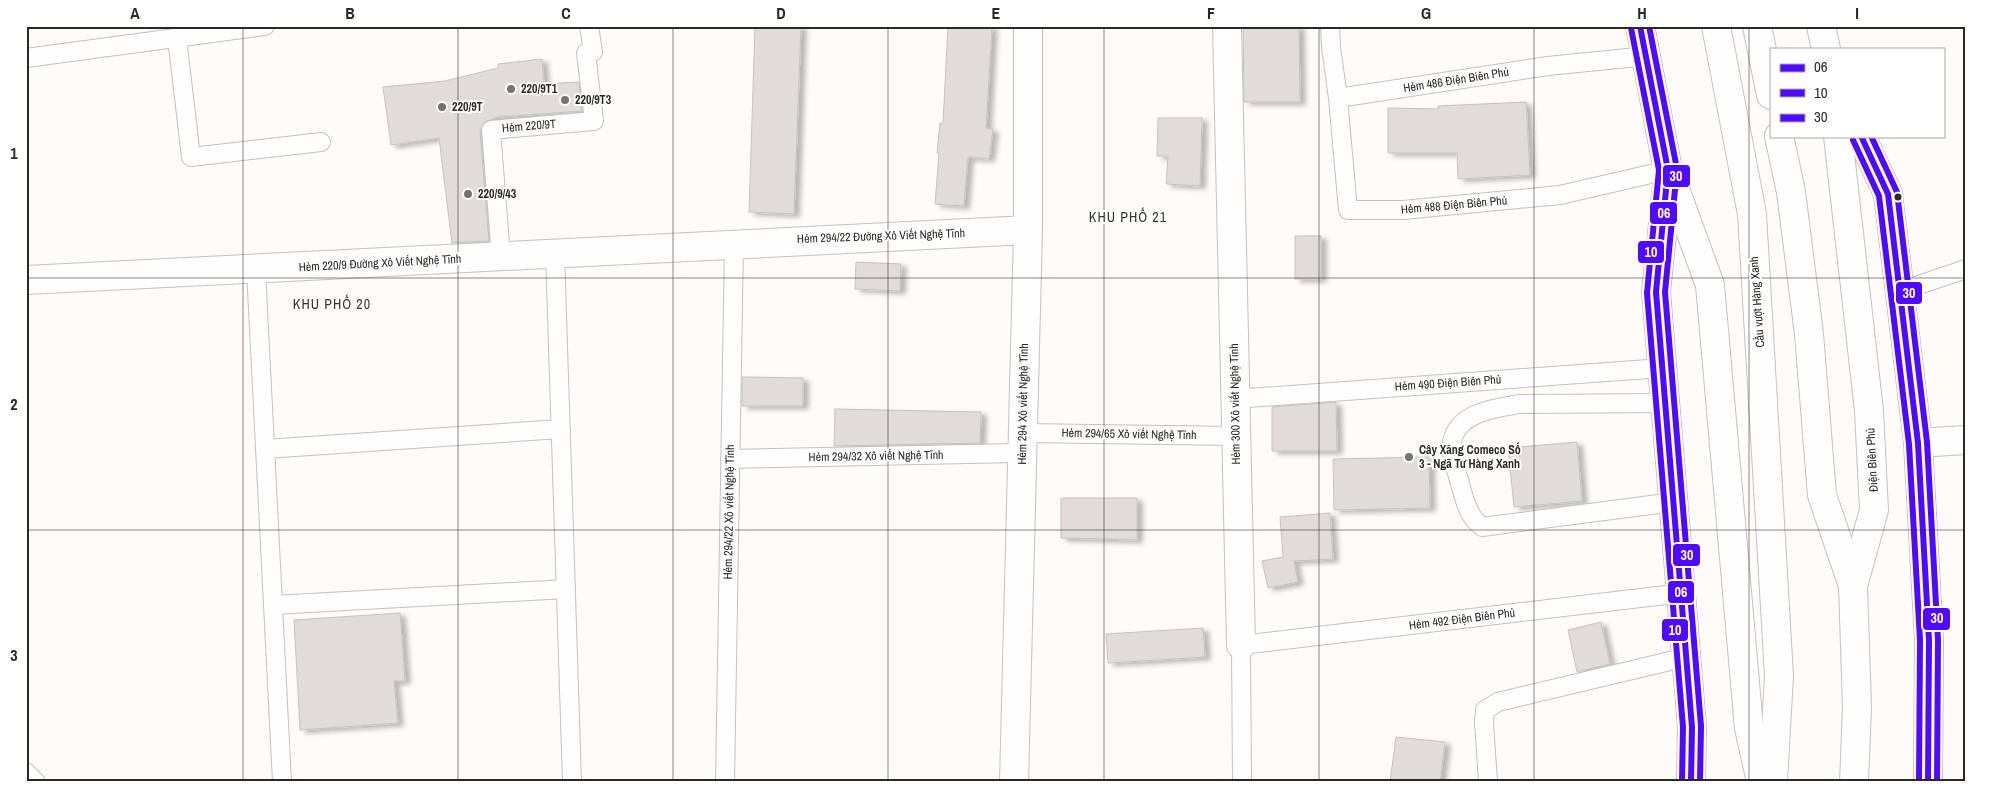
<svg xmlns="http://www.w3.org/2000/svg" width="1992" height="808" font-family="'Archivo Narrow',sans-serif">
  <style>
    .building { fill: #e0dcda; stroke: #c5c2c1; filter: url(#shadow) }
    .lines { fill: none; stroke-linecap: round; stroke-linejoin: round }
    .lane-casing { stroke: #c4c1bf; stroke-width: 20 }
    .street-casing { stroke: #c4c1bf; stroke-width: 30 }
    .primary-casing { stroke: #c4c1bf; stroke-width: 30 }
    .highway-casing { stroke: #c4c1bf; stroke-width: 30 }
    .lane { stroke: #fffefe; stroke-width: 18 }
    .street { stroke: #fffefe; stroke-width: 28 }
    .primary { stroke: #fffefe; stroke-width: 28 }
    .highway { stroke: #fffefe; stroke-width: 28 }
    .bus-1-casing { stroke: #fff; stroke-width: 10 }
    .bus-2-casing { stroke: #fff; stroke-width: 10 }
    .bus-3-casing { stroke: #fff; stroke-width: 10 }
    .bus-1 { stroke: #4f0aff; stroke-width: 6 }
    .bus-2 { stroke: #4f0aff; stroke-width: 6 }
    .bus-3 { stroke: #4f0aff; stroke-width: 6 }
    .grid { fill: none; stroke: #2b2825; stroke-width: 1; stroke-opacity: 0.55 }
    .poi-dot { fill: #75726f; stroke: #fff; stroke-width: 2 }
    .bus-dot { fill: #2b2825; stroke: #fff; stroke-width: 2 }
    .labels { text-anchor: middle; stroke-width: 4; stroke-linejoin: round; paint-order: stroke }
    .street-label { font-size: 12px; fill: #2b2825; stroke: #fff }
    .poi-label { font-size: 12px; font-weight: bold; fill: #2b2825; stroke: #fff; text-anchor: start }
    .neighbourhood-label { font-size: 14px; letter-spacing: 1px; fill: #3a322e; stroke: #fff }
    .line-badge { stroke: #fff; stroke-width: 2 }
    .badge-label { font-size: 14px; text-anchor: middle; font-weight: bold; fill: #fff }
    .neatline { fill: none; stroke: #2b2825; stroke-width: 2 }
    .grid-label { font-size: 16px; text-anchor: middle; font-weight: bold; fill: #2b2825 }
  </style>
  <defs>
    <filter id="shadow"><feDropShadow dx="5.5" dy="3" stdDeviation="2.5" flood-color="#0004"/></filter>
  </defs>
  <rect width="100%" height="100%" fill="#fefbf9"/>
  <g class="building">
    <path d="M755,26H801L794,214L749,212Z"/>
    <path d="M948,26H992L986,128L993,129L989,159L968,157L964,206L935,204L939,153H937L940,123H943Z"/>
    <path d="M1243,26H1299L1300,102H1244Z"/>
    <path d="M542,59L544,84L579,82L582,111L498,117L485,122L480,131L489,241L452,243L439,138L391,145L383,87L445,81L498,68V64Z"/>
    <path d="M1526,102L1530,175L1458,179L1457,153H1388V108L1438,109V106Z"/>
    <path d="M1158,118H1202L1200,186L1166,184L1168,156H1157Z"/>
    <rect x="1295" y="236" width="26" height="43"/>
    <path d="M856,262L901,264L900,291L855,289Z"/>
    <path d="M742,377L803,378V406H742Z"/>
    <path d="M1336,402L1337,451H1272V407Z"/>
    <path d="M835,409L981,412L980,443L834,446Z"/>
    <path d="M1577,442L1582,501L1514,507L1508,448Z"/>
    <path d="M1429,457L1430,508L1334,510L1333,459Z"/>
    <path d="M1061,498H1137V540L1061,538Z"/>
    <path d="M1330,513L1333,559L1294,561L1298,582L1268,588L1262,561L1283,557L1280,517Z"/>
    <path d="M400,613L405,681H394L398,723L300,730L294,620Z"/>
    <path d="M1601,622L1610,664L1577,672L1568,630Z"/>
    <path d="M1203,628L1205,657L1108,663L1106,634Z"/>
    <path d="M1396,737L1445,742L1440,782H1390Z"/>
  </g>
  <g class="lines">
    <g class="lane-casing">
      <g id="lane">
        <path d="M1330,26L1331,47L1338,98L1548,66L1647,56"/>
        <path d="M177,38L191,157L321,142"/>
        <path d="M26,58L265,26"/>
        <path d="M1338,98L1348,210H1403L1560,195L1668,170"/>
        <path d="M555,253L572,782"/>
        <path d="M501,257L491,130L594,121L586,53L593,52L589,26"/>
        <path d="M256,270L282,782"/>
        <path d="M1901,291L1966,269"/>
        <path d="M1235,399L1662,368"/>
        <path d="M1665,403L1519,404C1495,408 1458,412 1452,442C1450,455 1457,471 1460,484C1465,501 1468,516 1482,527L1674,502"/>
        <path d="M1023,433L1236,436"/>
        <path d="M265,449L561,429"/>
        <path d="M730,459L1022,453"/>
        <path d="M273,605L566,589"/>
        <path d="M26,772L36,782"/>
        <path d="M725,782L734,243"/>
        <path d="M1242,782L1241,645L1683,593"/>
        <path d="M1488,782L1484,723L1485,710L1498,702L1687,657"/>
      </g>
    </g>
    <g class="street-casing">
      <g id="street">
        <path d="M1227,26L1241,645"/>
        <path d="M26,280C360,266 694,244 1028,230"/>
        <path d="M1918,443L1966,440"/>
        <path d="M1014,782L1028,230V26"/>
      </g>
    </g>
    <g class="primary-casing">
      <g id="primary">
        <path d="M1640,26L1668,170L1710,285L1749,728L1761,782"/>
        <path d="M1821,26L1826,49"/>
        <path d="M1838,136L1869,411L1874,510L1853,586"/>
        <path d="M1861,136L1888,194L1918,443L1929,640L1928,782"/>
        <path d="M1668,176L1656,292L1692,727L1691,782"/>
      </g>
    </g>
    <g class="highway-casing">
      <g id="highway">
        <path d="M1716,26L1752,214L1779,676L1773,782"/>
        <path d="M1757,26L1771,95"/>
        <path d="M1779,136L1791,192L1809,334L1822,495L1853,586L1857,707L1854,782"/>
      </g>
    </g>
    <use href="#lane" class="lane"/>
    <use href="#street" class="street"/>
    <use href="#primary" class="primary"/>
    <use href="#highway" class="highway"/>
    <g class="bus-1-casing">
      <g id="bus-1">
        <path d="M1640,26L1668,170L1656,292L1692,727L1691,782"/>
        <path d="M1861,136L1888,194L1918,443L1929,640L1928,782"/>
      </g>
    </g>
    <g class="bus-2-casing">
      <g id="bus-2">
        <path d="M1631,28L1659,170L1647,293L1683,727L1682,782"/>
        <path d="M1853,140L1879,196L1909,444L1920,640L1919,782"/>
      </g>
    </g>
    <g class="bus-3-casing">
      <g id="bus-3">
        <path d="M1649,26L1677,169L1665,292L1701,726L1700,782"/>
        <path d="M1871,136L1897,192L1927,442L1938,640L1937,782"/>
      </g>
    </g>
    <use href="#bus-1" class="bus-1"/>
    <use href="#bus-2" class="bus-2"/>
    <use href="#bus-3" class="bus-3"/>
  </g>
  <path class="grid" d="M243,26V782M458,26V782M673,26V782M888,26V782M1104,26V782M1319,26V782M1534,26V782M1749,26V782M26,278H1966M26,530H1966"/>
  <g class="poi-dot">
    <circle cx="511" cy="89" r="5"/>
    <circle cx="565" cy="100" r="5"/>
    <circle cx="442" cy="107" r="5"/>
    <circle cx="468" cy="194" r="5"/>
    <circle cx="1409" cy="457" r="5"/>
  </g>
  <circle class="bus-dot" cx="1898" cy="197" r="4.5"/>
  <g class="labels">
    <g class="street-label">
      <text transform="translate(1456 80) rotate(-9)" y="4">Hẻm 486 Điện Biên Phủ</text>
      <text transform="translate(529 126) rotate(-5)" y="4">Hẻm 220/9T</text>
      <text transform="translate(1454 205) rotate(-5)" y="4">Hẻm 488 Điện Biên Phủ</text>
      <text transform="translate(881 236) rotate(-2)" y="4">Hẻm 294/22 Đường Xô Viết Nghệ Tĩnh</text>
      <text transform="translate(380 263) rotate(-3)" y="4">Hẻm 220/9 Đường Xô Viết Nghệ Tĩnh</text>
      <text transform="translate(1757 302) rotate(-94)" y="4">Cầu vượt Hàng Xanh</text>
      <text transform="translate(1448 383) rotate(-4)" y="4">Hẻm 490 Điện Biên Phủ</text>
      <text transform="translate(1023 404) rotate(-89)" y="4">Hẻm 294 Xô viết Nghệ Tĩnh</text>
      <text transform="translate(1235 404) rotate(-91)" y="4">Hẻm 300 Xô viết Nghệ Tĩnh</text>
      <text transform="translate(1129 434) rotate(1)" y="4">Hẻm 294/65 Xô viết Nghệ Tĩnh</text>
      <text transform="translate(876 456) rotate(-1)" y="4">Hẻm 294/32 Xô viết Nghệ Tĩnh</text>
      <text transform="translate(1872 460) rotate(-93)" y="4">Điện Biên Phủ</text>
      <text transform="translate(729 512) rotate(-89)" y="4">Hẻm 294/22 Xô viết Nghệ Tĩnh</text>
      <text transform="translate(1462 619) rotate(-7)" y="4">Hẻm 492 Điện Biên Phủ</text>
    </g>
    <g class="poi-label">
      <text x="521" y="93">220/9T1</text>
      <text x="575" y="104">220/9T3</text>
      <text x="452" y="111">220/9T</text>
      <text x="478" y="198">220/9/43</text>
      <text x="1419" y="454">Cây Xăng Comeco Số<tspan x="1419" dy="14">3 - Ngã Tư Hàng Xanh</tspan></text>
    </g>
    <g class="neighbourhood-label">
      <text x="1128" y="222">KHU PHỐ 21</text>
      <text x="332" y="309">KHU PHỐ 20</text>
    </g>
  </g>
  <g class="line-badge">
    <rect x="1662" y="164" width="29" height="24" rx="5" fill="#4f0aff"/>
    <rect x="1649" y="201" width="29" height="24" rx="5" fill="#4f0aff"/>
    <rect x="1637" y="240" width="28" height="24" rx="5" fill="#4f0aff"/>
    <rect x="1895" y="281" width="28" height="24" rx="5" fill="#4f0aff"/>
    <rect x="1672" y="543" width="29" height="24" rx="5" fill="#4f0aff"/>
    <rect x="1667" y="580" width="28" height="24" rx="5" fill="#4f0aff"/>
    <rect x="1922" y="607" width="29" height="24" rx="5" fill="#4f0aff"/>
    <rect x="1661" y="618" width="28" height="24" rx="5" fill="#4f0aff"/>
  </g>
  <g class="badge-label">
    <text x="1676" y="181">30</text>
    <text x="1664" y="218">06</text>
    <text x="1651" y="257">10</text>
    <text x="1909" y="298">30</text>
    <text x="1687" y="560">30</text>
    <text x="1681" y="597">06</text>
    <text x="1937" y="623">30</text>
    <text x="1675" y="635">10</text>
  </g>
  <rect width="1992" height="808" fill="none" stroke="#ffffff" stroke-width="55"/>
  <rect x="1770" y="48" width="175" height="90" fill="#ffffff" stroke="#aaa9a8"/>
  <rect x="1780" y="64" width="25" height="8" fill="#4f0aff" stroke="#aaa9a8"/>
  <text x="1814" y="72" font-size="15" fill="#2b2825">06</text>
  <rect x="1780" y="89" width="25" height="8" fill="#4f0aff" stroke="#aaa9a8"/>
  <text x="1814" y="98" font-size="15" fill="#2b2825">10</text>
  <rect x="1780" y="114" width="25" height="8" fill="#4f0aff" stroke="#aaa9a8"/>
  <text x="1814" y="122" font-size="15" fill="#2b2825">30</text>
  <rect x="28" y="28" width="1936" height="752" class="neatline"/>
  <g class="grid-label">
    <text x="135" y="19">A</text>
    <text x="350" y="19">B</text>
    <text x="566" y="19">C</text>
    <text x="781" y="19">D</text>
    <text x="996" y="19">E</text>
    <text x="1211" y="19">F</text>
    <text x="1426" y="19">G</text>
    <text x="1642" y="19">H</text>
    <text x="1857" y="19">I</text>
    <text x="14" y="159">1</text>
    <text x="14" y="410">2</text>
    <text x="14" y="661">3</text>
  </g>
</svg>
